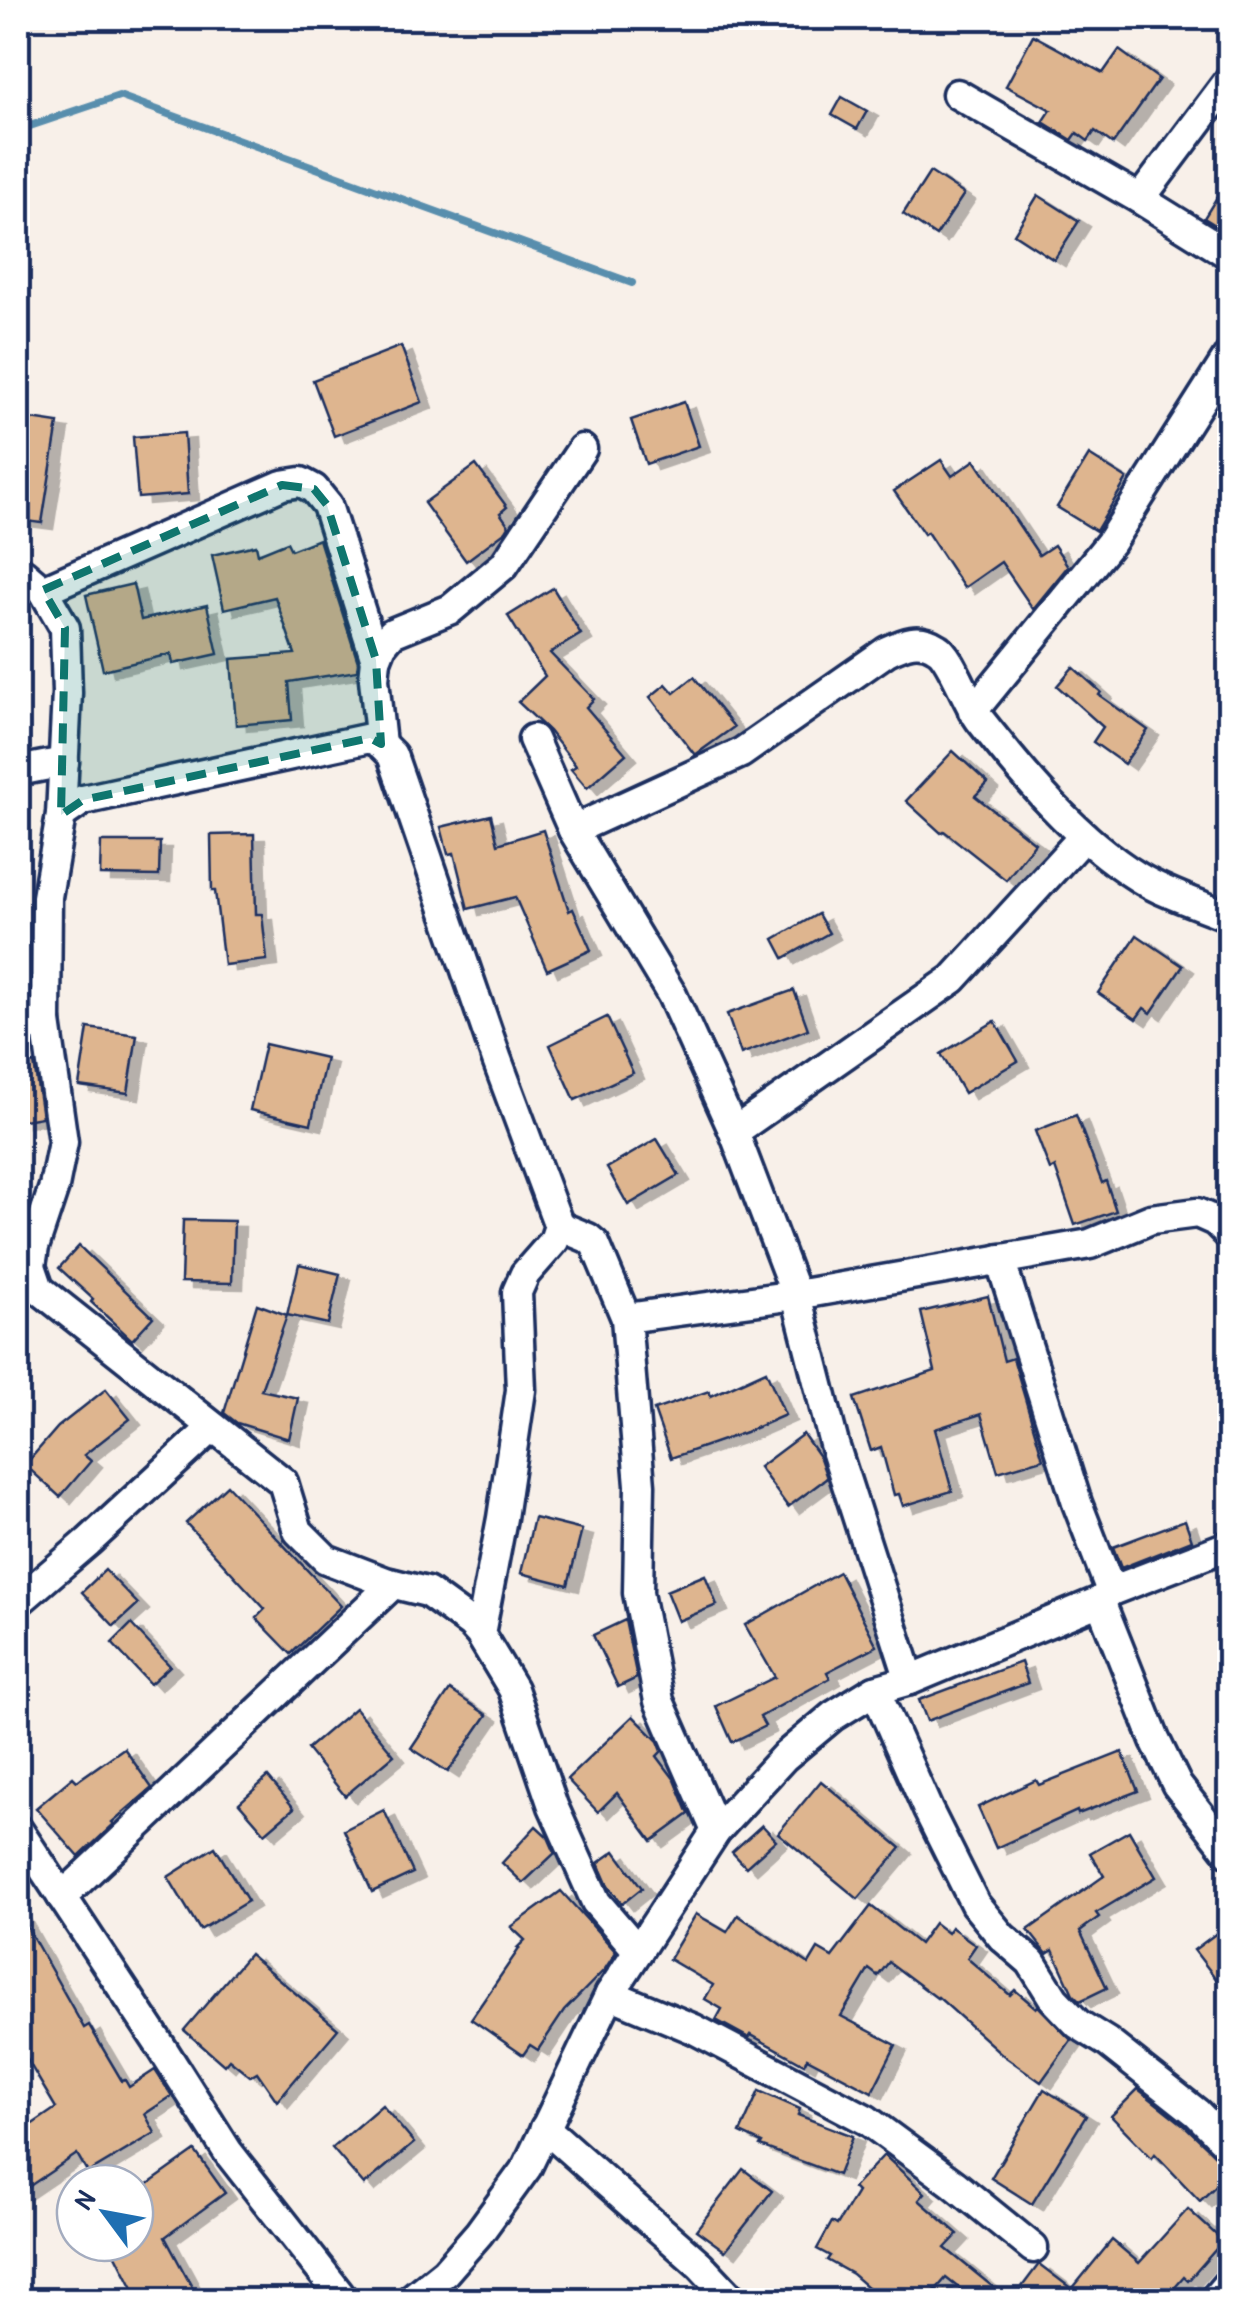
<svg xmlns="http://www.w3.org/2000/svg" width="1247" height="2318" font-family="'Patrick Hand',sans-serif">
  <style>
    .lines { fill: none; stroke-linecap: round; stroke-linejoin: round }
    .stream { stroke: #598ead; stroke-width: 8 }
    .building { fill: #deb58f; stroke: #1b2f5e; stroke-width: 2.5; filter: url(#shadow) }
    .minor-casing { stroke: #1b2f5e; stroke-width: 35 }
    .minor { stroke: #fff; stroke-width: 28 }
    .marked { fill: #0f766e; fill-opacity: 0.2; stroke: #0f766e; stroke-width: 8; stroke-dasharray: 20 12; stroke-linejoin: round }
  </style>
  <defs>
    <filter id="shadow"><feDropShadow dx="11" dy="6" stdDeviation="0" flood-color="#0004"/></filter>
  </defs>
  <rect width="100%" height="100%" fill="#f8f0e9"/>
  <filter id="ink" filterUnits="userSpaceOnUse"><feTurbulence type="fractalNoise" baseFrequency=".01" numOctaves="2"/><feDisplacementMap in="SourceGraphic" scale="20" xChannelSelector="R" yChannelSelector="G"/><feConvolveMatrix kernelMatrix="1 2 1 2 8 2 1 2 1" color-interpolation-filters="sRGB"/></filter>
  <g filter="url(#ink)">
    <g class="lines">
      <path class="stream" d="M18,130L119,96L632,283"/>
    </g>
    <g class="building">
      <path d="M1033,35L1103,73L1119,50L1159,79L1113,144L1095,131L1088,141L1077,133L1072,140L1043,122L1051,110L1006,86Z"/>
      <path d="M842,97L867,111L857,129L832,115Z"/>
      <path d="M930,172L964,194L936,236L903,214Z"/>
      <path d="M1230,176V234L1204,218Z"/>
      <path d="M1038,195L1079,221L1054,260L1014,234Z"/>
      <path d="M401,346L422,402L334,436L313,380Z"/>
      <path d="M684,402L699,446L646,464L631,420Z"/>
      <path d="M18,417L58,423L42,523L18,520Z"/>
      <path d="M184,433L188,494L138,498L133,437Z"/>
      <path d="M1089,455L1127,479L1096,531L1057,507Z"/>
      <path d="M941,460L952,476L975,460L1039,555L1054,545L1068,566L1033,609L1001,562L964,588L927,532L924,534L894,491Z"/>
      <path d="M476,465L507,507L500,513L509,526L506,531L466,561L424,503Z"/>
      <path d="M319,539L358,662L357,671L289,682L292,720L236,725L231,659L295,654L275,597L224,609L212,555L256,545L258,554L287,542L291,550Z"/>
      <path d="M133,584L141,620L207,605L218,654L173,664L171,654L103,670L86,595Z"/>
      <path d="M553,588L581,634L550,653L594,699L586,707L626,754L587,788L571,769L576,766L549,731L518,702L545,676L508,616Z"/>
      <path d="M1073,667L1101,692L1099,695L1148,730L1124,764L1093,742L1103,727L1057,686Z"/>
      <path d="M694,677L734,727L695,755L650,697L666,684L674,693Z"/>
      <path d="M953,751L988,783L975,796L1035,843L1006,880L944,831L941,833L906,801Z"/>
      <path d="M491,815L498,844L543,830L569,911L573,909L591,950L547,970L515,897L468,909L454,853L448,854L441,827Z"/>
      <path d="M254,834L256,914H262L267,960L224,965L215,891H212L211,835Z"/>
      <path d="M101,842H160L159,876L100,875Z"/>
      <path d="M818,914L829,933L784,958L774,939Z"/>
      <path d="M1137,935L1183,966L1151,1013L1144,1008L1136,1019L1098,993Z"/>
      <path d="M794,990L808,1029L741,1054L727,1014Z"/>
      <path d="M607,1017L633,1073L575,1100L550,1045Z"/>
      <path d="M995,1021L1018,1061L964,1093L941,1054Z"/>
      <path d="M88,1028L137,1035L128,1093L79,1086Z"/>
      <path d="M265,1044L326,1058L311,1124L250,1110Z"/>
      <path d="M34,1063L42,1117L18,1121V1067Z"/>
      <path d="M1076,1115L1102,1183L1106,1181L1116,1211L1075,1225L1055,1167L1050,1170L1035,1131Z"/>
      <path d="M657,1139L679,1175L628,1205L607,1168Z"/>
      <path d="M183,1220L234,1221L232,1283L181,1282Z"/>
      <path d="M79,1246L153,1317L132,1340L91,1302L93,1299L59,1268Z"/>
      <path d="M299,1264L340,1274L328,1324L287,1315Z"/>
      <path d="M988,1296L1004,1361L1013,1358L1043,1459L998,1472L981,1414L935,1429L952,1491L903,1506L899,1494L894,1495L881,1447L871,1451L854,1398L935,1371L921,1312Z"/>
      <path d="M257,1304L287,1315L261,1390L298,1398L289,1439L237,1423L224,1413Z"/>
      <path d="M766,1371L785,1415L746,1432L671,1458L654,1410L709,1391L711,1396Z"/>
      <path d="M106,1389L130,1419L84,1455L91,1461L60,1497L25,1465L58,1427Z"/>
      <path d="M803,1434L820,1458L827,1478L788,1507L759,1467Z"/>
      <path d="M227,1485L341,1606L291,1654L256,1618L265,1609L186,1523Z"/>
      <path d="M534,1518L582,1530L568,1585L521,1573Z"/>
      <path d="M1185,1520L1192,1540L1121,1568L1113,1547Z"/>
      <path d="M105,1570L138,1604L114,1626L82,1592Z"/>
      <path d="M839,1572L877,1646L827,1672L830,1678L760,1717L765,1726L732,1742L716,1706L775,1677L745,1625Z"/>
      <path d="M705,1575L717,1605L678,1621L666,1591Z"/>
      <path d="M625,1620L637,1678L618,1687L593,1635Z"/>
      <path d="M131,1624L170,1666L150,1684L112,1643Z"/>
      <path d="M1021,1662L1028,1683L927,1721L919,1700Z"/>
      <path d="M450,1690L487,1715L448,1772L411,1748Z"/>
      <path d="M355,1708L394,1755L345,1796L307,1749Z"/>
      <path d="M633,1716L658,1741L662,1751L657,1756L675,1780L689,1814L652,1841L617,1793L598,1812L567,1779Z"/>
      <path d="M124,1748L152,1788L112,1822L114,1824L79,1857L36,1808L73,1777L77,1781Z"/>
      <path d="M1122,1752L1138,1791L1078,1814L1077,1811L996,1848L978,1807L1036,1780L1039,1785Z"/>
      <path d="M268,1777L294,1808L265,1833L239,1803Z"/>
      <path d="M821,1781L901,1848L858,1899L778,1833Z"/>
      <path d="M384,1810L413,1873L372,1892L344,1830Z"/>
      <path d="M762,1825L776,1840L746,1867L732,1852Z"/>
      <path d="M536,1826L548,1837L555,1853L523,1883L502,1863Z"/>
      <path d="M1129,1831L1156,1877L1096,1913L1099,1917L1080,1931L1107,1988L1080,2001L1073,1994L1053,1950L1047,1954L1028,1930L1104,1876L1090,1853Z"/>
      <path d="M215,1847L248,1901L200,1930L168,1877Z"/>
      <path d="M615,1851L642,1888L622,1904L608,1886L598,1863Z"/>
      <path d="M561,1891L616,1952L605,1969L564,2011L538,2050L530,2045L523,2055L471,2019L519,1949L517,1948L525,1940L511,1927Z"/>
      <path d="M871,1906L919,1944L934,1923L947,1933L951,1927L976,1945L967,1958L1010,1995L1015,1990L1036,2008L1038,2006L1071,2040L1041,2082L1003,2055L938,1997L937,1998L889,1962L878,1976L869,1969L841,2016L896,2045L872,2092L807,2058L804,2064L751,2035L749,2038L716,2020L722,2009L705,1999L713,1985L669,1959L696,1914L727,1932L738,1915L809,1964L818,1949L832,1957Z"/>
      <path d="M18,1911L84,2028L89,2025L122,2081L125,2080L129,2087L155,2070L172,2096L145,2114L155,2133L88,2173L77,2154L18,2194V2134L56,2108L25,2056L18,2060Z"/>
      <path d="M1230,1923V1997L1194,1950Z"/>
      <path d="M249,1954L338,2029L277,2101L257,2072L250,2076L229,2059L224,2065L184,2030Z"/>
      <path d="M1044,2089L1086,2116L1032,2204L991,2178Z"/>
      <path d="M1138,2089L1185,2126L1230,2169V2172L1200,2201L1155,2154L1152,2158L1111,2116Z"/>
      <path d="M759,2091L800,2109L798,2115L853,2136L838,2175L760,2146L762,2143L740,2133Z"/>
      <path d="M382,2105L414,2143L364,2185L332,2148Z"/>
      <path d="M195,2151L225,2193L165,2237L194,2291L176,2300H139L110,2243H135V2201L152,2192L147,2185Z"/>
      <path d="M884,2155L925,2193L919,2200L958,2234L945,2248L1009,2300H974L946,2278L927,2300H882L852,2274L827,2260L830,2256L817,2249L832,2222L837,2225L857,2192L853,2188Z"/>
      <path d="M743,2169L772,2191L725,2251L696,2230Z"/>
      <path d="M1188,2209L1223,2241L1188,2281L1184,2277L1164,2300H1012L1039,2264L1072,2289L1112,2240L1139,2263Z"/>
    </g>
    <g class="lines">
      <g class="minor-casing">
        <g id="minor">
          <path d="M957,94L1140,199L1230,255"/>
          <path d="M1140,199L1230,79"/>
          <path d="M18,572L23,573L43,590L65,628L67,693L61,815"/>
          <path d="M43,590L282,485L301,482L314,489L327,505L376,660"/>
          <path d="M973,711L1110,543L1230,354"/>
          <path d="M533,739L573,830L672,995L734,1132L796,1295L834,1444L910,1680"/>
          <path d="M381,744L374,679L376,660L382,645L392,633L451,609L504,565L582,449"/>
          <path d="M18,771L64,762"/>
          <path d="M573,830L741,753L887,651C904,643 919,636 937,648C951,656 967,703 980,720C1025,777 1075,838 1138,877C1163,893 1201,905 1230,917"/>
          <path d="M18,1028L46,1022"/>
          <path d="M734,1132L953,979L1084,836"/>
          <path d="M559,1226L588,1238L595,1244L626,1318L640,1485L638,1593L659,1701L716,1831"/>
          <path d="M1000,1259L1077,1503L1111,1591"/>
          <path d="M626,1318L796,1295L1090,1244L1151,1219L1197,1213L1215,1221L1230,1236"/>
          <path d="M1100,1601L1155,1740L1177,1785L1230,1853"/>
          <path d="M18,1602L88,1542L213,1427"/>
          <path d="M480,1634L502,1518L521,1390L517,1292L525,1274L554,1241L559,1226L497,1060L392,755L381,744L370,738L83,800L61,815L47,897L46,1022L63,1142L54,1187L34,1247L31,1266L39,1289L283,1482L298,1531L326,1559L386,1582L427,1592L471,1624L480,1634L513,1689L553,1806L596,1902L638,1951"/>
          <path d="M875,1690L928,1810L975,1904L1002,1937L1031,1962L1054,1999L1078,2024L1107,2042L1197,2113L1230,2147"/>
          <path d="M18,1830L162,2048L228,2152L344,2300"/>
          <path d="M62,1897L393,1584"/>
          <path d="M610,1994L694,2029L867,2120L954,2184L1033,2248"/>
          <path d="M545,2128L700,2265L733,2300"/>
          <path d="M410,2300L445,2272L479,2233L527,2167L610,1994L716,1831L784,1757L833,1716L875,1690L910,1680L1100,1601L1111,1591L1230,1545"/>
          <path d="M1214,2300L1230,2281"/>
        </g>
      </g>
      <use href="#minor" class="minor"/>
    </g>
  </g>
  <path class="marked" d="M282,485L314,489L327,505L376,660L381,744L370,738L83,800L61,815L65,628L43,590Z"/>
  <rect width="1247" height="2318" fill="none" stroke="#fff" stroke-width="60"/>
  <rect x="30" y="30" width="1187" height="2258" fill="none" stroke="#1b2f5e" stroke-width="4" filter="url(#ink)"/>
  <g transform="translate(105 2213) rotate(302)"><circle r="48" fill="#ffffff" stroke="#a4acbf" stroke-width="2.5"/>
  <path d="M0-8L18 38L0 25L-18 38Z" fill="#1f6fb2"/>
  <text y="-15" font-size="28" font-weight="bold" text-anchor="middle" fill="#1b2f5e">N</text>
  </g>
</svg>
